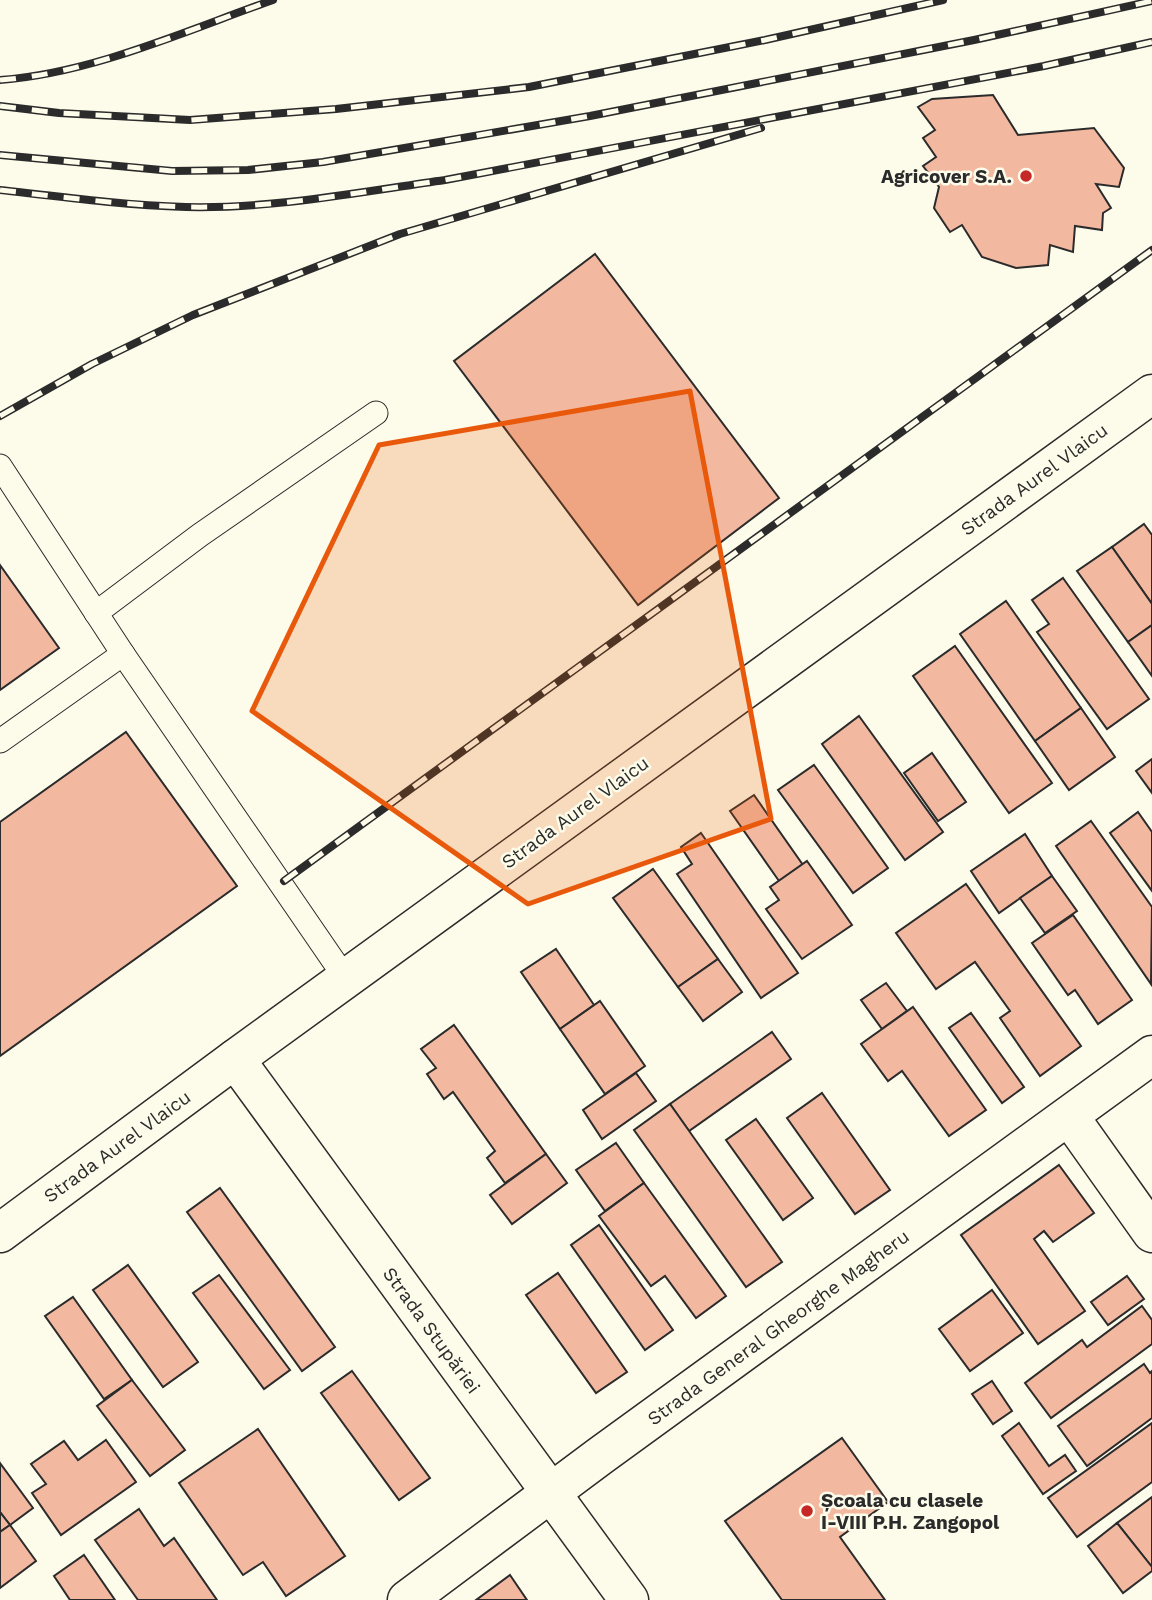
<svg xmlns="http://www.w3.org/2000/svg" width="1152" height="1600" font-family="'Work Sans',sans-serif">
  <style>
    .building { fill: #f2b8a0; stroke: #2b2b2b; stroke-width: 2 }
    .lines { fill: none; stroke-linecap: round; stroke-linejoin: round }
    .service-casing { stroke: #2b2b2b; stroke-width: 25 }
    .minor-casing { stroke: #2b2b2b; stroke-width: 41 }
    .service { stroke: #fdfbea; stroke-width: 23 }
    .minor { stroke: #fdfbea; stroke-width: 38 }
    .rail-casing { stroke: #2b2b2b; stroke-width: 8 }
    .rail { stroke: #fdfbea; stroke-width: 5; stroke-dasharray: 16; stroke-linecap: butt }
    .marked { fill: #e8590c; fill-opacity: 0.2; stroke: #e8590c; stroke-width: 5; stroke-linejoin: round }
    .poi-dot { fill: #c62828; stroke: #fdfbea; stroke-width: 2.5 }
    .labels { text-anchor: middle; stroke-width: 5; stroke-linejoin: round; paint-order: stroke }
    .poi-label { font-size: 19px; font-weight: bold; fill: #2b2b2b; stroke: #fdfbea; text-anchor: end }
    .street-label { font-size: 19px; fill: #2b2b2b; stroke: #fdfbea }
  </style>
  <rect width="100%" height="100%" fill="#fdfbea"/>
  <g class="building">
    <path d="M993,95L1018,135L1094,128L1124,168L1119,187L1096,184L1111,208L1103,213L1102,230L1075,226L1073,252L1050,245L1048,265L1016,268L982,257L962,225L950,232L934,208L939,187L923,166L936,157L923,138L935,130L918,107L932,99Z"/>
    <path d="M595,254L779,498L638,605L454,361Z"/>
    <path d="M1144,524L1152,535V604L1112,547Z"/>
    <path d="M1112,547L1152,604V625L1128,642L1077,571Z"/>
    <path d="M0,565L59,648L0,690Z"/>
    <path d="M1063,578L1149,699L1107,729L1037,632L1049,624L1032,600Z"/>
    <path d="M1006,601L1081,708L1035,741L960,634Z"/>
    <path d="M1152,625V676L1128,642Z"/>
    <path d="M955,646L1052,783L1009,813L913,676Z"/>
    <path d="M1081,708L1115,757L1069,790L1035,741Z"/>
    <path d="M859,716L943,832L905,860L822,744Z"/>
    <path d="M126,732L237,886L0,1056V822Z"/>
    <path d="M932,753L966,802L938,821L904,773Z"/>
    <path d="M1152,759V793L1136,771Z"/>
    <path d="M814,765L888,868L853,893L778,790Z"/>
    <path d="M754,795L803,865L779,881L730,811Z"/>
    <path d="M1138,812L1152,832V891L1110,833Z"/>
    <path d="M1091,821L1152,907L1151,984L1056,846Z"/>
    <path d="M701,833L798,973L761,998L677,874L692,864L681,847Z"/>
    <path d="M1025,834L1052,876L999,913L971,871Z"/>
    <path d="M807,861L852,925L802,959L766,909L779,900L770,887Z"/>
    <path d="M653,869L718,959L678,987L613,898Z"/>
    <path d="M1052,876L1077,911L1045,933L1020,898Z"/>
    <path d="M966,884L1081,1046L1040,1076L1000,1018L1010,1011L975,962L936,989L896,933Z"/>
    <path d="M1073,915L1132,1000L1098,1024L1075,990L1068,995L1032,943Z"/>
    <path d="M556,949L594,1005L560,1029L521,972Z"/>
    <path d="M718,959L742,992L703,1021L678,987Z"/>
    <path d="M886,983L907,1011L882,1029L861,1000Z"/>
    <path d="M600,1001L645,1066L605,1094L560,1029Z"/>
    <path d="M913,1007L986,1110L949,1136L902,1071L888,1081L861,1044Z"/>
    <path d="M971,1013L1024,1087L1002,1103L949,1028Z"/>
    <path d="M454,1025L546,1154L505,1183L487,1158L495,1151L453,1092L444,1099L427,1074L436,1068L421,1049Z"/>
    <path d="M772,1032L791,1059L689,1131L670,1104Z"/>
    <path d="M636,1073L656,1101L602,1139L583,1110Z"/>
    <path d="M822,1093L890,1190L855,1214L787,1118Z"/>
    <path d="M670,1104L782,1262L746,1287L634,1130Z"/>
    <path d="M756,1119L813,1198L783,1220L726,1140Z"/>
    <path d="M616,1143L644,1183L605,1211L576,1170Z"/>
    <path d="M546,1154L567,1183L512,1224L490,1195Z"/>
    <path d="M1059,1165L1094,1213L1053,1242L1044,1231L1034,1239L1085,1311L1038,1344L961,1235Z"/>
    <path d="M644,1183L726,1296L696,1318L665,1276L651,1286L599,1216Z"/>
    <path d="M220,1188L335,1347L302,1371L187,1212Z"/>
    <path d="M599,1225L673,1330L645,1350L571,1245Z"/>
    <path d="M128,1265L198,1362L163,1387L93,1290Z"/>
    <path d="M558,1273L627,1372L596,1393L526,1295Z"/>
    <path d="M219,1275L290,1370L264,1389L193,1293Z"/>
    <path d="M1127,1276L1144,1299L1108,1325L1091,1302Z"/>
    <path d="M992,1290L1023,1333L970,1371L939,1329Z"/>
    <path d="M73,1297L132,1380L104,1399L45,1316Z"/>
    <path d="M1142,1306L1152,1320V1344L1051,1418L1025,1383L1082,1340L1087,1347Z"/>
    <path d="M1144,1364L1150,1373L1152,1371V1418L1087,1466L1058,1426Z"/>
    <path d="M352,1371L430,1478L399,1500L321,1393Z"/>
    <path d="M132,1380L185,1450L150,1476L97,1406Z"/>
    <path d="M992,1381L1012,1411L993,1424L972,1394Z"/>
    <path d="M1019,1423L1049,1466L1065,1455L1076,1471L1043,1494L1002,1436Z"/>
    <path d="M1152,1423V1482L1077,1537L1048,1498Z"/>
    <path d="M258,1429L345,1556L286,1596L263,1562L243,1575L179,1483Z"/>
    <path d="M842,1438L888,1502L840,1537L885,1600H782L725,1521Z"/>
    <path d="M106,1440L136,1482L61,1535L32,1493L46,1484L31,1464L64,1441L78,1460Z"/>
    <path d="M0,1463L33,1508L10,1525L0,1512Z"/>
    <path d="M1152,1497V1567L1117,1523Z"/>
    <path d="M139,1509L164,1546L174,1538L217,1600H138L95,1540Z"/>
    <path d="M0,1512L10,1525L0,1532Z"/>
    <path d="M1117,1523L1152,1567V1571L1123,1593L1088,1546Z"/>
    <path d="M10,1525L36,1561L0,1588V1532Z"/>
    <path d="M84,1555L115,1600H70L54,1576Z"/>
    <path d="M510,1575L527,1600H476Z"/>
  </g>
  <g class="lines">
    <g class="service-casing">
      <g id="service">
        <path d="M0,466L123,654L346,979"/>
        <path d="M96,613L200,535L376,413"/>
        <path d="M0,741L123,654"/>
      </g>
    </g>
    <g class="minor-casing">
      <g id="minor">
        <path d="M235,1059L629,1600"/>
        <path d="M1069,1116L1152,1233"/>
        <path d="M0,1233L235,1059L1152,394"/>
        <path d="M407,1600L600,1456L1152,1055"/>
      </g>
    </g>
    <use href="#service" class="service"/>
    <use href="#minor" class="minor"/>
    <g class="rail-casing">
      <g id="rail">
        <path d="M0,80C93,73 185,31 273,0"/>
        <path d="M0,106L59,113L190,120L336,109L529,87L765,40L943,0"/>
        <path d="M0,155L172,171L248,170L323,162L590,116L974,40L1152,1"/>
        <path d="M0,190C62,197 124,205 186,207C273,209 360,192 445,180L1044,66L1152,42"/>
        <path d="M0,416L92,364L193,315L400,234L761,128"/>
        <path d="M284,881L1152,250"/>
      </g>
    </g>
    <use href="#rail" class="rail"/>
  </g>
  <path class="marked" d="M690,391L771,819L528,904L252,711L379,445Z"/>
  <g class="poi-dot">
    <circle cx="1026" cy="176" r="7"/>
    <circle cx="807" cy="1511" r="7"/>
  </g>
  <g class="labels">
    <g class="poi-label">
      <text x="1012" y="183">Agricover S.A.</text>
      <text x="821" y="1507" text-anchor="start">Școala cu clasele<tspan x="821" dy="22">I-VIII P.H. Zangopol</tspan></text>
    </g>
    <g class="street-label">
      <text transform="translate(1034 479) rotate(-36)" y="7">Strada Aurel Vlaicu</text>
      <text transform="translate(575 812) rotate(-36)" y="7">Strada Aurel Vlaicu</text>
      <text transform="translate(117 1146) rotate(-36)" y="7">Strada Aurel Vlaicu</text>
      <text transform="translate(778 1327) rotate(-36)" y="7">Strada General Gheorghe Magheru</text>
      <text transform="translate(432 1330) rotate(54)" y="7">Strada Stupăriei</text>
    </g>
  </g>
</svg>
